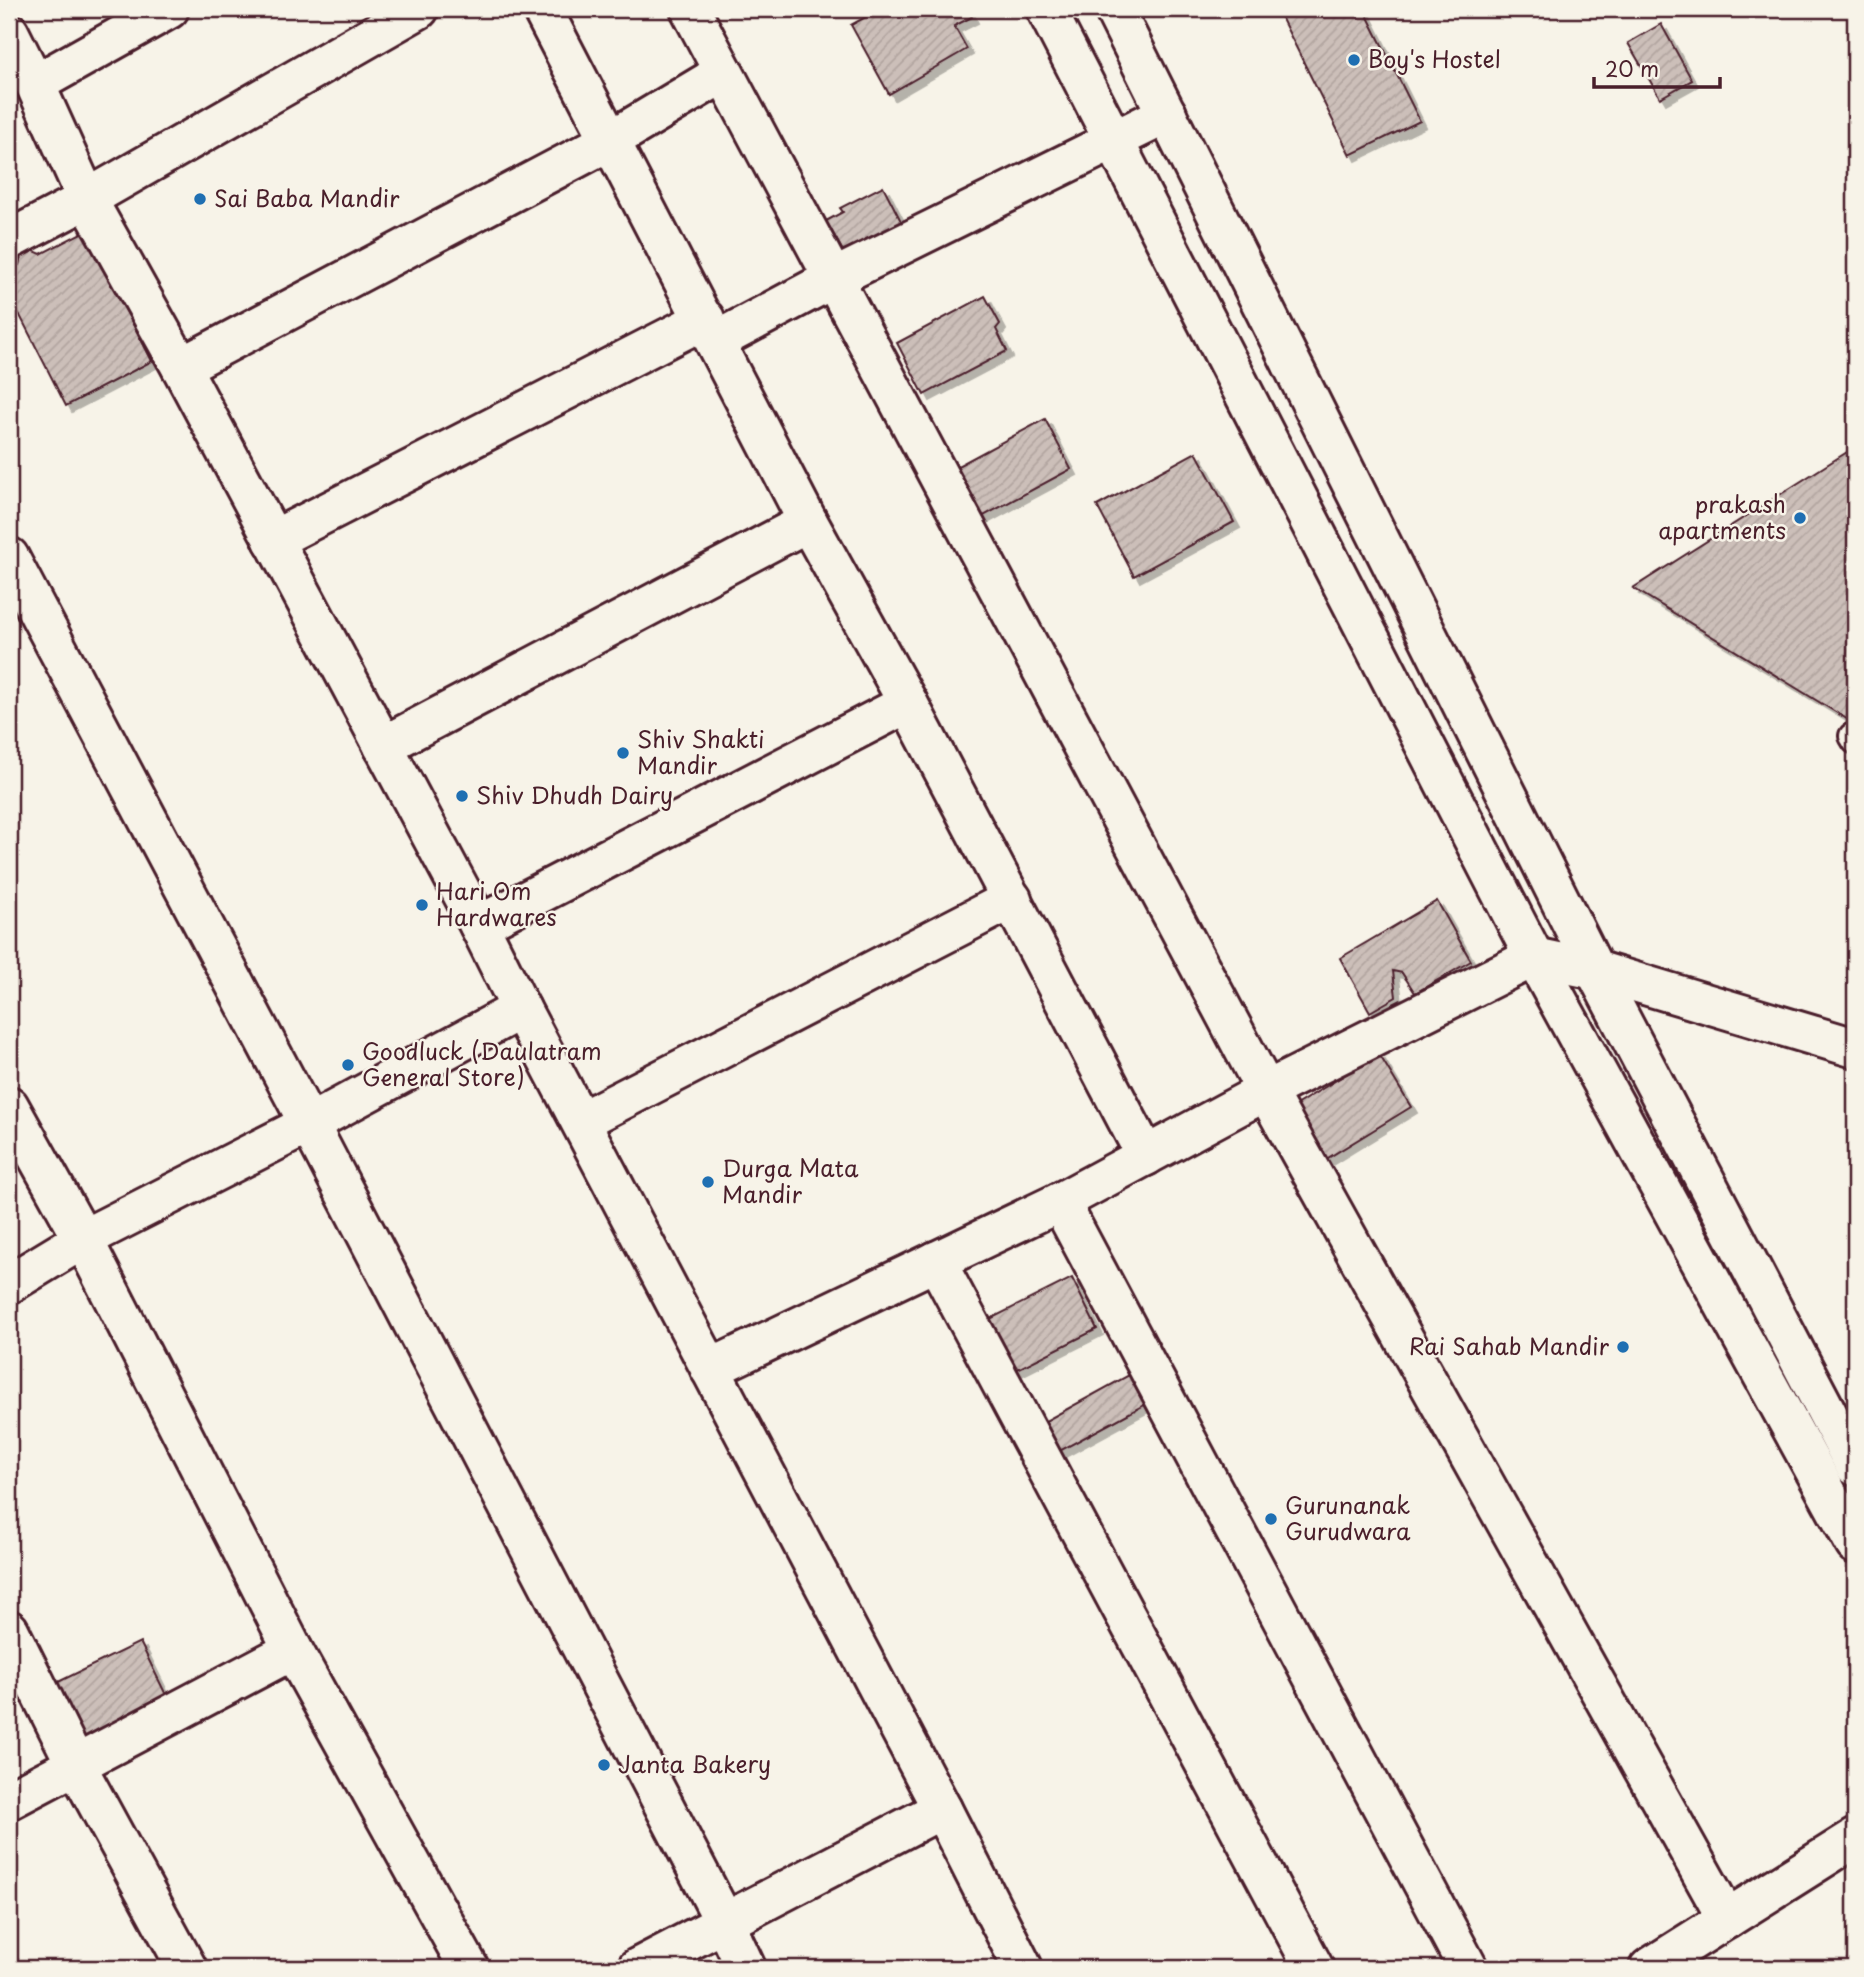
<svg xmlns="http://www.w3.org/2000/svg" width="1864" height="1977" font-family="'Playpen Sans',sans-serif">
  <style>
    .building { fill: url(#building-hatch); stroke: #4a1f2b; stroke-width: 2; filter: url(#shadow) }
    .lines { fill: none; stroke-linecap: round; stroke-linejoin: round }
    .service-casing { stroke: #4a1f2b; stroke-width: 30 }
    .minor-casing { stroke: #4a1f2b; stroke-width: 44 }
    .tertiary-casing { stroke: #4a1f2b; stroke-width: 44 }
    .service { stroke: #f7f3e8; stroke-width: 24 }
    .minor { stroke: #f7f3e8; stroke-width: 38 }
    .tertiary { stroke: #f7f3e8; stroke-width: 38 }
    .poi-dot { fill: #1f6fb2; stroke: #f7f3e8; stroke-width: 2.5 }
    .labels { text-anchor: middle; stroke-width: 5; stroke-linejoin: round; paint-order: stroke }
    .poi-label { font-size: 23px; fill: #4a1f2b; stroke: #f7f3e8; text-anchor: start }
  </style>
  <defs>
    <pattern id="building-hatch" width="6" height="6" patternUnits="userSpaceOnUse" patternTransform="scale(1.75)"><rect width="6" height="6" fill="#ccbfb9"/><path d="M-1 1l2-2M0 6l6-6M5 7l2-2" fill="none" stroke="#b1a49f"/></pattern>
    <filter id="shadow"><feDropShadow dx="6" dy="6" stdDeviation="0" flood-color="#0004"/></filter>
  </defs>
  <rect width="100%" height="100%" fill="#f7f3e8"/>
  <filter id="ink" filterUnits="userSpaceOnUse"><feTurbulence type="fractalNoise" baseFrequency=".0143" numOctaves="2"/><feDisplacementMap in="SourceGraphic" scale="14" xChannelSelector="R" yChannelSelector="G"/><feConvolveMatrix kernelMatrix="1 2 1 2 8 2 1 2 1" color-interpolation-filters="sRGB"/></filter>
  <g filter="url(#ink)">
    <g class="building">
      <path d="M880,9H968L972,17L954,26L967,49L889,94L851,25Z"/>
      <path d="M1277,9H1364L1420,121L1350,155Z"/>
      <path d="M1661,24L1692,80L1660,98L1628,43Z"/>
      <path d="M883,186L902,223L844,253L826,221L843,212L840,208Z"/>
      <path d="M85,231L152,361L66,406L9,294V270L19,265L21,255L32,250L41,254Z"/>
      <path d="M985,296L1000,324L996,329L1007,351L924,395L897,343Z"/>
      <path d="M1045,419L1071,469L980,518L954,468Z"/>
      <path d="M1855,447V724L1633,588Z"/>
      <path d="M1196,452L1234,522L1134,576L1097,506Z"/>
      <path d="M1437,901L1471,961L1415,993L1402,973L1393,971L1396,997L1370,1012L1340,958Z"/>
      <path d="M1379,1054L1411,1107L1318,1164L1286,1111Z"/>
      <path d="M1072,1278L1097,1329L1008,1374L982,1323Z"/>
      <path d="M1129,1375L1146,1404L1056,1453L1040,1424Z"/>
      <path d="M140,1642L170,1703L82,1746L52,1685Z"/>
    </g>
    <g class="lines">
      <g class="service-casing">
        <path id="service" d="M1852,736L1855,741"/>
      </g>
      <g class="minor-casing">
        <g id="minor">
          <path d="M542,9L808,522L908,703L1146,1156"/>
          <path d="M690,9L1266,1091L1727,1919"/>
          <path d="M9,32L35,84L87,199L181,367L479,925L521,1009L942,1809L1023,1968"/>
          <path d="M35,84L169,9"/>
          <path d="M9,240L87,199L419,9"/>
          <path d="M716,341L834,278L1167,114"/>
          <path d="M181,367L611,140L723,73"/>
          <path d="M273,540L705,319"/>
          <path d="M9,557L309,1124L724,1921L746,1968"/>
          <path d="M383,746L808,522"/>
          <path d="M479,925L908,703"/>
          <path d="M9,1106L83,1239L293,1650L469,1968"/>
          <path d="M581,1121L1012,899"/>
          <path d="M1060,1202L1468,1968"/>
          <path d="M936,1261L1314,1968"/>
          <path d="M9,1284L83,1239L309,1124L521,1009"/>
          <path d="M710,1369L1060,1202L1266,1091L1534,957L1595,970L1855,1048"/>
          <path d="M9,1630L76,1765L187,1968"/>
          <path d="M9,1800L293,1650"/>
          <path d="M637,1968L942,1809"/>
          <path d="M1649,1968L1855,1838"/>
        </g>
      </g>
      <g class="tertiary-casing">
        <g id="tertiary">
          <path d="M1046,9L1534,957L1855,1544"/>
          <path d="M1114,9L1595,970L1855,1466"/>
        </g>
      </g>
      <use href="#service" class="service"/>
      <use href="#minor" class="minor"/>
      <use href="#tertiary" class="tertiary"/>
    </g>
  </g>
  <g class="poi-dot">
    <circle cx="1354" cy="60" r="7"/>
    <circle cx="200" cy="199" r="7"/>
    <circle cx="1800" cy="518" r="7"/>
    <circle cx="623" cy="753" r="7"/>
    <circle cx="462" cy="796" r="7"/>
    <circle cx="422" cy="905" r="7"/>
    <circle cx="348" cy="1065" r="7"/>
    <circle cx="708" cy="1182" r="7"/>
    <circle cx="1623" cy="1347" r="7"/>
    <circle cx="1271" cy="1519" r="7"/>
    <circle cx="604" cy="1765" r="7"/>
  </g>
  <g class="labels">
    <g class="poi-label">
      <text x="1368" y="68">Boy's Hostel</text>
      <text x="214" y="207">Sai Baba Mandir</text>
      <text x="1786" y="513" text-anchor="end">prakash<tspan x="1786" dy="26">apartments</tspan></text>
      <text x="637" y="748">Shiv Shakti<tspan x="637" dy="26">Mandir</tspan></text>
      <text x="476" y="804">Shiv Dhudh Dairy</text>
      <text x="436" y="900">Hari Om<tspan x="436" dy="26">Hardwares</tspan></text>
      <text x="362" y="1060">Goodluck (Daulatram<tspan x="362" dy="26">General Store)</tspan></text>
      <text x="722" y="1177">Durga Mata<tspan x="722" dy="26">Mandir</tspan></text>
      <text x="1609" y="1355" text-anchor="end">Rai Sahab Mandir</text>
      <text x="1285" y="1514">Gurunanak<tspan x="1285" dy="26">Gurudwara</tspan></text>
      <text x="618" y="1773">Janta Bakery</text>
    </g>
  </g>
  <rect width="1864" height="1977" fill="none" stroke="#f7f3e8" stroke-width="35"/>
  <rect x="18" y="18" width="1829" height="1942" fill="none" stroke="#4a1f2b" stroke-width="2.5" filter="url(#ink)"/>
  <path d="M1594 77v10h126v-10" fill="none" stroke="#4a1f2b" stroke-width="3.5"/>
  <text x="1605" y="77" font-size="21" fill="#4a1f2b" stroke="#f7f3e8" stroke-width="5" paint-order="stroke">20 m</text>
</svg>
